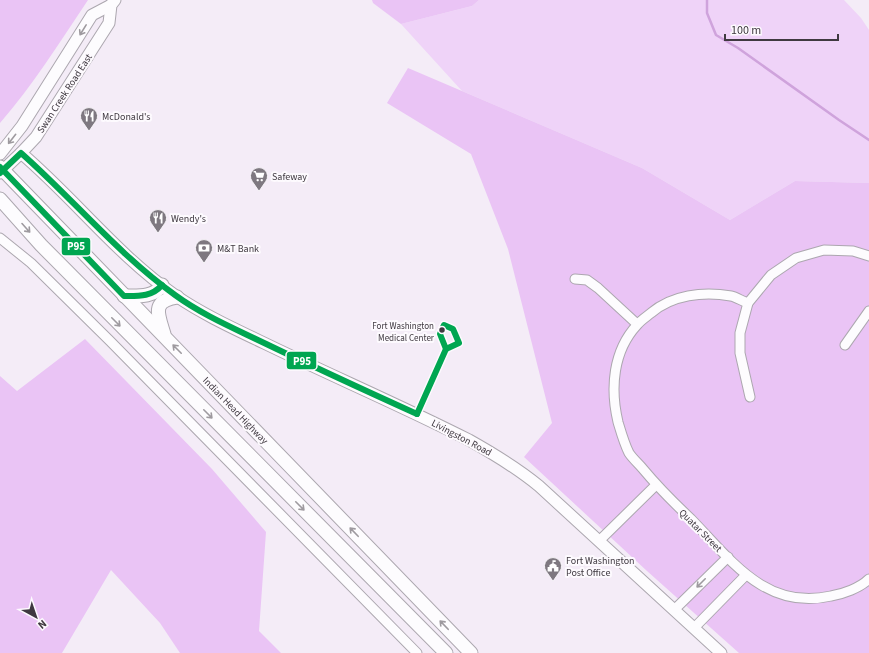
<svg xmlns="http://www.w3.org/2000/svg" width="869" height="653" font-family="'Source Sans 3',sans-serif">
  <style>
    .green { fill: #efd3f8 }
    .forest { fill: #eac4f5 }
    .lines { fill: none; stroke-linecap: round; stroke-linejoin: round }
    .stream { stroke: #cfa3dc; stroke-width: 2.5 }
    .minor-casing { stroke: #aca7af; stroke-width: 11 }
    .major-casing { stroke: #aca7af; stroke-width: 13 }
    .highway-casing { stroke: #aca7af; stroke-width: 15 }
    .minor { stroke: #fdfcfe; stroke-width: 9 }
    .major { stroke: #fdfcfe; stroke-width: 11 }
    .highway { stroke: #fdfcfe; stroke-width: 13 }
    .bus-1-casing { stroke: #fdfafe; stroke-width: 9 }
    .bus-1 { stroke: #00a651; stroke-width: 6 }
    .oneway { stroke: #9e9a9f }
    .bus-dot { fill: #3f3940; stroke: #fdfafe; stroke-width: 1.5 }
    .labels { text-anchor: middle; stroke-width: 4; stroke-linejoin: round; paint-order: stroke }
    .bus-label { font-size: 9px; fill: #3f3940; stroke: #fdfafe; text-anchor: end }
    .street-label { font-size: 10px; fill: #3f3940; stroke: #fdfafe }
    .poi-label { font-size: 10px; fill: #3f3940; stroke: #fdfafe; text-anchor: start }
    .line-badge { stroke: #fdfafe; stroke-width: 1.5 }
    .badge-label { font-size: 11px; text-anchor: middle; font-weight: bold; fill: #fff }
  </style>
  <rect width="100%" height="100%" fill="#f4ecf7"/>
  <path class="green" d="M479,0H844L861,18L869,30V183L795,181L730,220L642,168L462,91L401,24L472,6Z"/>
  <g class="forest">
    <path d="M0,0H88C60,42 33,85 0,123Z"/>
    <path d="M372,0H479L472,6L401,24L373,3Z"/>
    <path d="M408,68L642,168L730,220L795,181L869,183V653H739L647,571L524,457L552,423L508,249L471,154L387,103Z"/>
    <path d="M85,339L212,469L266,532L259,631L281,653H180L160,623L111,570L62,653H0V376L17,391Z"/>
  </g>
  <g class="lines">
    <path class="stream" d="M707,0V13L716,35L738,48L839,120L869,140"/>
    <g class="minor-casing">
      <g id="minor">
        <path d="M0,238L31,263L110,341L417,653"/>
        <path d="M575,279L587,280L598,288L637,324"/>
        <path d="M748,303C742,301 736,297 731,296C703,291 672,295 651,313C646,317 641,320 637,325C613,351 610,388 618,422C621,432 624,443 629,453C633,459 639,464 643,469C658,487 674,503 691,519C731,560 766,611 831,596C843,594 860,588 869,579"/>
        <path d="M845,345L869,311"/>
        <path d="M750,397L740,353V333L748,303L771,275L796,258L824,250L853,251L869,256"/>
        <path d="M599,541L656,485"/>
        <path d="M674,610L728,557"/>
        <path d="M694,628L746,575"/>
      </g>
    </g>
    <g class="major-casing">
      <g id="major">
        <path d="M21,153C75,199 118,256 176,296C204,315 235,329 264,343C332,376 402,406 469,440C494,454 517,468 539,486L721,653"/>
        <path d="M0,154L22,126L92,15L111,5"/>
        <path d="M0,173L21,153L36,137L109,23L111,5L115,0"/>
      </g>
    </g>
    <g class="highway-casing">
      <g id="highway">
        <path d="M0,167L471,653"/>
        <path d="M0,199L41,245L446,653"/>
        <path d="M124,296C137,296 154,298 162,285"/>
        <path d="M164,334C158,314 151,301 177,297"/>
      </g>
    </g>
    <use href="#minor" class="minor"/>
    <use href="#major" class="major"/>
    <use href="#highway" class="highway"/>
    <g class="bus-1-casing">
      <g id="bus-1">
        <path d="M0,167L124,296C138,296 152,297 162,285"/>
        <path d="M0,173L21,153C73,199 118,254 175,295C201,314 231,327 260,341C312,366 364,390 417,414"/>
        <path d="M444,325L453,329L459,343L446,349L440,334Z"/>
        <path d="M417,414L446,349"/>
      </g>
    </g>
    <use href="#bus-1" class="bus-1"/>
  </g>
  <defs><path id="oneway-shaft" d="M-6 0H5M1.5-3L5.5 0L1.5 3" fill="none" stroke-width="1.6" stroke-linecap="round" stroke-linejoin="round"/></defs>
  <g class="oneway">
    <use href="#oneway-shaft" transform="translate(83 30) rotate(122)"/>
    <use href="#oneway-shaft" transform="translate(12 139) rotate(128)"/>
    <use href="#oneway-shaft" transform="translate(26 228) rotate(48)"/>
    <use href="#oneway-shaft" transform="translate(116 322) rotate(45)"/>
    <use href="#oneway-shaft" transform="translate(177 349) rotate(-135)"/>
    <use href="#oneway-shaft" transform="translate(208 414) rotate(45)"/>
    <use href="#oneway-shaft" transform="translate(300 506) rotate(45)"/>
    <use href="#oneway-shaft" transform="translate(354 532) rotate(-134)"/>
    <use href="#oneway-shaft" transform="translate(701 583) rotate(135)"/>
    <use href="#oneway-shaft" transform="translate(444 625) rotate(-134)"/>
  </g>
  <defs>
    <g id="restaurant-pin" transform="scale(0.9)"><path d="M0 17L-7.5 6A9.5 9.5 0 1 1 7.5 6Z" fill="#7e7880" stroke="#fdfafe"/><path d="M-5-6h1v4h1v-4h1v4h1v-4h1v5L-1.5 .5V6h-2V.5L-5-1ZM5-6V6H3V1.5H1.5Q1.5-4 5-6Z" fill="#fff"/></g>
    <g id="supermarket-pin" transform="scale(0.9)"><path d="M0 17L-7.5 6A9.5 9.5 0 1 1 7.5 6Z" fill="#7e7880" stroke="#fdfafe"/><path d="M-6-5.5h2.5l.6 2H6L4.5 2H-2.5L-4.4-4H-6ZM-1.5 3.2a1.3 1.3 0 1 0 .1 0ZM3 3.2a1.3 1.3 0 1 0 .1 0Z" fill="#fff"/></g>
    <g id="bank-pin" transform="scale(0.9)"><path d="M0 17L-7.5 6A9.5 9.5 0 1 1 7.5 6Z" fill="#7e7880" stroke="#fdfafe"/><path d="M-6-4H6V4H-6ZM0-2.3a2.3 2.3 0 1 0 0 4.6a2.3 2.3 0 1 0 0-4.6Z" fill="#fff"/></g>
    <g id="civic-pin" transform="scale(0.9)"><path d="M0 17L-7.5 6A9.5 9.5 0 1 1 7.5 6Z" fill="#7e7880" stroke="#fdfafe"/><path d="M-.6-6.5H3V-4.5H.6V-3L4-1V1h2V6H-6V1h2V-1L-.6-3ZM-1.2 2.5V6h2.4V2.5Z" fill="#fff"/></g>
  </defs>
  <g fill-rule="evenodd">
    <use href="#restaurant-pin" x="89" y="116"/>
    <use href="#supermarket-pin" x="259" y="176"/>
    <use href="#restaurant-pin" x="158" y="218"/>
    <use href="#bank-pin" x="204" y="248"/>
    <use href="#civic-pin" x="553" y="566"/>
  </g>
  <circle class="bus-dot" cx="442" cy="330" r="3.5"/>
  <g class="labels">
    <g class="bus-label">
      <text x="434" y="329">Fort Washington<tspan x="434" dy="12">Medical Center</tspan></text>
    </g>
    <g class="street-label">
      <text transform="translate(64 93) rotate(-57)" y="4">Swan Creek Road East</text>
      <text transform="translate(236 410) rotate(46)" y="4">Indian Head Highway</text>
      <text transform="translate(462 437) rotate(28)" y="4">Livingston Road</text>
      <text transform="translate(701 530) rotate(45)" y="4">Quatar Street</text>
    </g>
    <g class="poi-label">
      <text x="102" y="120">McDonald's</text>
      <text x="272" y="180">Safeway</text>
      <text x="171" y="222">Wendy's</text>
      <text x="217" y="252">M&amp;T Bank</text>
      <text x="566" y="564">Fort Washington<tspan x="566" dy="12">Post Office</tspan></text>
    </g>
  </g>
  <g class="line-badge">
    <rect x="61" y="237" width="30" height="19" rx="4" fill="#00a651"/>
    <rect x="286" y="351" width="31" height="19" rx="4" fill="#00a651"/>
  </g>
  <g class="badge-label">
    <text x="76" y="250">P95</text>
    <text x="302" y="365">P95</text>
  </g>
  <g transform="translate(36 617) rotate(140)" stroke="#fdfafe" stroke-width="3" paint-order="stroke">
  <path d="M0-3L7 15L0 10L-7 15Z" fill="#3f3940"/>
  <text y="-6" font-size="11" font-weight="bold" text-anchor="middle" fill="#3f3940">N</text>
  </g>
  <path d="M725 34v6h113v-6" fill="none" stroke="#3f3940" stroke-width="2"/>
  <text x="731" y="34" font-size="12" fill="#3f3940" stroke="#fdfafe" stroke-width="3" paint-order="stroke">100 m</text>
</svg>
